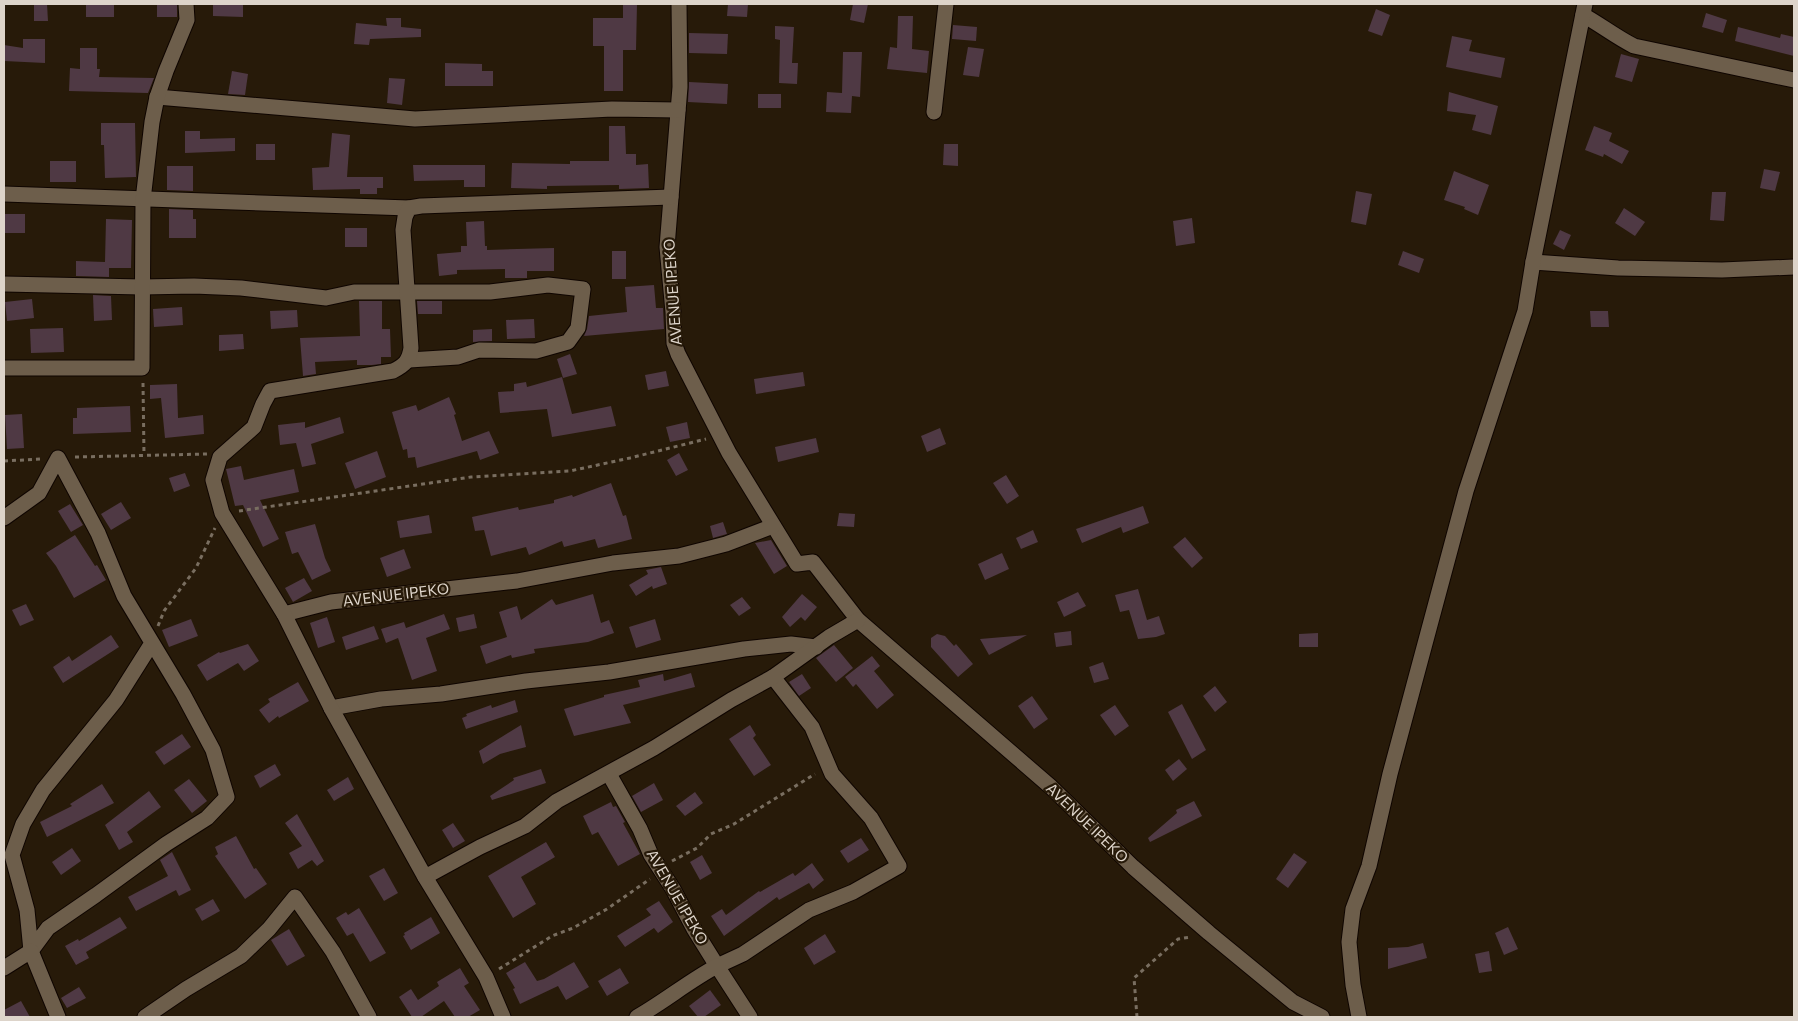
<svg xmlns="http://www.w3.org/2000/svg" width="1798" height="1021" font-family="Commissioner,sans-serif">
  <style>
    .building { fill: #4f3944 }
    .lines { fill: none; stroke-linecap: round; stroke-linejoin: round }
    .street-casing { stroke: #0f0500; stroke-width: 17 }
    .secondary-casing { stroke: #0f0500; stroke-width: 17 }
    .path { stroke: #796e60; stroke-width: 3; stroke-dasharray: 4 4; stroke-linecap: butt }
    .street { stroke: #6d5e4b; stroke-width: 15 }
    .secondary { stroke: #6d5e4b; stroke-width: 15 }
    .labels { text-anchor: middle; stroke-width: 4.5; stroke-linejoin: round; paint-order: stroke }
    .street-label { font-size: 15px; fill: #ddd4ca; stroke: #271a09 }
  </style>
  <rect width="100%" height="100%" fill="#271a09"/>
  <g class="building">
    <path d="M34,4H47L48,21H34Z"/>
    <rect x="86" y="4" width="28" height="13"/>
    <rect x="157" y="4" width="20" height="13"/>
    <path d="M213,4H243V17L213,16Z"/>
    <path d="M623,4H637L636,50H623V91H604V46H593V18H623Z"/>
    <path d="M728,4H748L747,17L727,16Z"/>
    <path d="M853,4H868L864,23L850,20Z"/>
    <path d="M1376,9L1390,15L1382,36L1368,31Z"/>
    <path d="M1706,13L1727,20L1723,33L1702,27Z"/>
    <path d="M898,16H913L912,49L929,51L927,73L887,69L890,47L897,48Z"/>
    <path d="M386,18H401V27L421,29V37L370,39L369,45L354,44L356,23L387,26Z"/>
    <path d="M953,25L977,27L976,41L952,39Z"/>
    <path d="M775,26L794,27L792,63H798L797,84L779,83L780,40L775,39Z"/>
    <path d="M1738,27L1780,38L1781,34L1794,37V56L1735,41Z"/>
    <path d="M689,33L728,34L727,54L689,53Z"/>
    <path d="M1452,36L1472,40L1469,51L1505,58L1501,78L1446,67Z"/>
    <path d="M23,39H45V63L4,61V45L23,48Z"/>
    <path d="M968,47L984,49L979,77L963,75Z"/>
    <path d="M80,48H97V69H100L99,77L154,78L148,93L69,91L70,68L80,69Z"/>
    <path d="M843,52H862L860,97L852,96L851,113L826,112L827,92L842,93Z"/>
    <path d="M1621,54L1639,59L1632,82L1615,77Z"/>
    <path d="M445,63L482,64V71H493V86H445Z"/>
    <path d="M232,71L248,74L245,95L228,94Z"/>
    <path d="M389,78L405,79L402,105L387,103Z"/>
    <path d="M689,82L728,84L727,104L688,102Z"/>
    <path d="M1449,92L1498,106L1491,135L1472,130L1476,115L1447,111Z"/>
    <rect x="758" y="94" width="23" height="14"/>
    <path d="M101,123H135L136,177L105,178L104,145H101Z"/>
    <path d="M609,126H625L626,154H636V165L648,164L649,188L619,189V185L547,186V189L511,188L512,163L570,164V161H609Z"/>
    <path d="M1594,126L1612,133L1609,141L1629,151L1622,164L1604,154L1603,157L1585,150Z"/>
    <path d="M185,131H200V139L235,138V151L185,153Z"/>
    <path d="M332,133L350,135L347,177H383V188H377V194H360V189L313,190L312,168L329,167Z"/>
    <rect x="256" y="144" width="19" height="16"/>
    <path d="M944,144H958V166L943,165Z"/>
    <rect x="50" y="161" width="26" height="21"/>
    <path d="M413,165H485V187H464V180L414,181Z"/>
    <path d="M167,166H193V191L167,190Z"/>
    <path d="M1764,169L1780,172L1775,191L1760,188Z"/>
    <path d="M1454,171L1489,185L1478,215L1464,209L1465,207L1444,200Z"/>
    <path d="M1356,191L1372,194L1366,225L1351,222Z"/>
    <path d="M1712,192H1726L1724,221L1710,220Z"/>
    <path d="M1624,208L1645,222L1635,236L1615,223Z"/>
    <path d="M169,209L193,210V219H196V238H169Z"/>
    <rect x="4" y="214" width="21" height="19"/>
    <path d="M1192,218L1195,243L1176,246L1173,221Z"/>
    <path d="M106,219L132,220L131,268H109V277L76,276V261L105,262Z"/>
    <path d="M484,221L485,246H487V250L554,248V271H527V278H505V269L457,270V274L439,276L437,254L461,252V246H467L466,222Z"/>
    <rect x="345" y="228" width="22" height="19"/>
    <path d="M1560,230L1571,235L1564,250L1553,244Z"/>
    <rect x="612" y="251" width="14" height="28"/>
    <path d="M1403,251L1424,259L1419,273L1398,265Z"/>
    <path d="M654,285L656,308H663L664,329L584,336L587,329L589,316L627,312L625,287Z"/>
    <path d="M93,295L111,296L112,320L94,321Z"/>
    <path d="M32,299L34,318L7,321L5,302Z"/>
    <path d="M359,301H382V329H390L391,357H381V364L372,365H357V360L315,362L316,374L303,376L300,338L360,336Z"/>
    <path d="M417,301H442V314H418Z"/>
    <path d="M182,307L183,325L154,327L153,309Z"/>
    <path d="M297,310L298,327L271,329L270,311Z"/>
    <path d="M1590,311H1608L1609,327H1591Z"/>
    <path d="M534,319L535,338L507,339L506,320Z"/>
    <path d="M63,328L64,352L31,353L30,329Z"/>
    <path d="M492,329V341L473,342V330Z"/>
    <path d="M243,334L244,349L219,351V335Z"/>
    <path d="M570,354L577,374L563,378L557,359Z"/>
    <path d="M666,371L669,386L648,390L645,375Z"/>
    <path d="M803,372L805,386L756,394L754,379Z"/>
    <path d="M562,377L572,414L611,406L616,426L552,437L547,409L500,413L498,392L514,391V384L526,382L527,387Z"/>
    <path d="M177,384L178,418L203,415L204,434L165,438L161,398L150,399V385Z"/>
    <path d="M449,397L456,414L454,415L462,441L489,431L499,453L480,460L477,451L417,468L415,457L408,458L407,449L403,450L392,412L416,405L418,411Z"/>
    <path d="M130,406L131,432L73,434V418H77V408Z"/>
    <path d="M22,414L24,448L7,449L5,415Z"/>
    <path d="M340,417L344,433L311,444L316,464L302,467L296,443L280,445L278,425L305,422V428Z"/>
    <path d="M687,422L690,438L670,442L666,427Z"/>
    <path d="M940,428L946,444L927,452L921,436Z"/>
    <path d="M816,438L819,452L778,462L775,447Z"/>
    <path d="M377,451L386,477L355,489L345,463Z"/>
    <path d="M679,453L688,470L676,476L667,460Z"/>
    <path d="M241,466L244,480L294,469L299,492L260,500L279,539L263,547L243,505L235,506L226,469Z"/>
    <path d="M185,473L190,486L174,492L169,478Z"/>
    <path d="M1006,475L1019,496L1007,504L993,483Z"/>
    <path d="M611,483L623,516L626,515L632,539L598,548L595,539L564,547L562,541L529,555L526,547L491,556L484,530L475,531L472,517L518,507L519,510L554,503V500L572,495L573,497Z"/>
    <path d="M121,502L131,518L111,530L101,514Z"/>
    <path d="M70,504L83,525L71,532L58,511Z"/>
    <path d="M1143,506L1149,523L1123,533L1121,527L1082,543L1076,529Z"/>
    <path d="M839,513L855,514L854,527L837,526Z"/>
    <path d="M429,515L432,533L400,538L397,521Z"/>
    <path d="M723,522L727,534L713,538L710,526Z"/>
    <path d="M315,524L325,558L331,571L312,580L298,552L292,554L285,532Z"/>
    <path d="M1033,530L1038,542L1021,549L1016,538Z"/>
    <path d="M75,535L95,566L97,565L106,580L74,598L56,566L46,553Z"/>
    <path d="M1185,537L1203,558L1192,568L1173,547Z"/>
    <path d="M771,540L787,566L774,574L755,543Z"/>
    <path d="M404,549L411,568L387,577L380,558Z"/>
    <path d="M1002,553L1009,569L985,580L978,564Z"/>
    <path d="M661,567L667,584L653,589L652,586L636,596L629,585L648,574L646,570Z"/>
    <path d="M304,578L312,591L293,602L285,588Z"/>
    <path d="M1138,589L1147,620L1159,616L1165,634L1156,637L1138,639L1129,610L1120,612L1115,595Z"/>
    <path d="M1078,592L1086,606L1064,617L1057,602Z"/>
    <path d="M593,594L601,623L609,620L614,633L588,642L534,649L535,653L512,658L511,655L486,664L480,646L507,637L499,612L517,606L521,620L552,599L556,605Z"/>
    <path d="M802,594L817,607L805,621L801,617L790,627L782,617Z"/>
    <path d="M742,597L751,608L739,616L730,605Z"/>
    <path d="M26,604L34,620L20,626L12,610Z"/>
    <path d="M444,614L450,629L426,638L437,671L412,680L398,638L386,643L381,629L404,622L406,628Z"/>
    <path d="M474,614L477,628L459,632L456,618Z"/>
    <path d="M327,617L335,642L318,648L310,623Z"/>
    <path d="M191,619L198,636L169,647L162,630Z"/>
    <path d="M655,619L661,640L636,648L629,627Z"/>
    <path d="M374,626L379,639L346,650L342,637Z"/>
    <path d="M1071,631L1072,645L1056,647L1054,633Z"/>
    <path d="M1318,633V647H1299V634Z"/>
    <path d="M937,634L945,636L954,646L956,644L973,664L958,677L931,647V638Z"/>
    <path d="M111,635L119,647L63,683L53,667L69,656L72,661Z"/>
    <path d="M1027,635L989,655L980,639Z"/>
    <path d="M248,644L259,661L244,671L238,663L207,681L197,665L219,652L220,653Z"/>
    <path d="M834,645L853,668L836,682L816,658Z"/>
    <path d="M872,656L880,666L874,671L894,695L877,709L856,684L853,687L845,677Z"/>
    <path d="M1103,662L1109,679L1094,683L1089,667Z"/>
    <path d="M691,673L695,687L623,705L631,723L574,736L564,709L604,697V695L640,687L638,680L663,674L664,681Z"/>
    <path d="M802,674L811,688L799,696L789,682Z"/>
    <path d="M298,682L309,701L279,718L278,716L269,723L259,710L270,702L268,699Z"/>
    <path d="M1215,686L1227,702L1215,712L1203,696Z"/>
    <path d="M1032,696L1048,719L1034,729L1018,706Z"/>
    <path d="M515,700L518,712L466,729L462,718L467,716L466,714L491,705L492,708Z"/>
    <path d="M1182,704L1206,750L1192,759L1168,712Z"/>
    <path d="M1115,705L1129,726L1115,736L1100,715Z"/>
    <path d="M521,725L526,747L500,754L483,764L479,751Z"/>
    <path d="M750,725L756,735L753,738L771,765L754,776L729,739Z"/>
    <path d="M182,734L191,747L164,765L155,752Z"/>
    <path d="M1179,759L1187,769L1173,781L1165,770Z"/>
    <path d="M275,764L281,775L260,788L254,776Z"/>
    <path d="M541,769L546,783L492,800L490,796L514,780L513,778Z"/>
    <path d="M348,777L354,789L334,801L327,790Z"/>
    <path d="M189,779L207,801L192,813L174,790Z"/>
    <path d="M654,783L663,800L641,812L632,796Z"/>
    <path d="M102,784L114,803L47,837L40,822L72,806L70,804Z"/>
    <path d="M149,791L161,807L127,832L133,842L119,850L105,825Z"/>
    <path d="M695,792L703,803L685,816L676,806Z"/>
    <path d="M1194,801L1202,816L1150,842L1148,838L1177,813L1176,810Z"/>
    <path d="M611,802L613,807L616,806L625,822L623,823L640,854L618,866L598,832L592,835L583,816Z"/>
    <path d="M297,814L324,861L317,866L312,860L298,869L289,853L302,846L285,823Z"/>
    <path d="M453,823L465,841L453,848L442,830Z"/>
    <path d="M236,836L254,869L256,868L267,884L245,899L215,856L218,854L215,847Z"/>
    <path d="M861,838L869,850L848,863L840,851Z"/>
    <path d="M546,842L555,857L521,877L536,904L513,918L488,876Z"/>
    <path d="M72,848L81,861L61,875L52,862Z"/>
    <path d="M172,852L191,890L179,896L176,890L136,911L128,897L168,876L160,860Z"/>
    <path d="M1294,853L1307,862L1288,888L1276,879Z"/>
    <path d="M702,855L712,873L700,880L690,862Z"/>
    <path d="M812,863L824,880L813,889L809,883L779,900L777,897L724,936L711,916L722,909L726,915L759,891L760,892L793,873L795,876Z"/>
    <path d="M384,868L398,893L384,901L369,876Z"/>
    <path d="M213,899L220,911L202,921L195,909Z"/>
    <path d="M659,901L673,922L658,933L654,928L625,947L617,936L651,915L646,909Z"/>
    <path d="M359,908L386,953L370,962L353,933L347,936L336,918L346,912L348,915Z"/>
    <path d="M120,917L127,928L86,952L89,958L76,965L65,946L78,939L79,941Z"/>
    <path d="M431,917L440,933L411,950L403,936L405,935L404,933Z"/>
    <path d="M1508,927L1518,949L1504,955L1495,933Z"/>
    <path d="M289,929L305,956L287,966L271,940Z"/>
    <path d="M825,934L836,952L814,965L804,948Z"/>
    <path d="M1423,943L1427,958L1388,969V948L1408,947Z"/>
    <path d="M1489,951L1492,971L1479,973L1475,954Z"/>
    <path d="M525,962L537,981L544,979L574,962L589,987L566,1000L558,986L520,1004L513,989L515,988L506,973Z"/>
    <path d="M460,968L469,983L464,986L480,1010L468,1017H455L444,1001L421,1017H412L399,997L411,989L418,1000L439,986L437,982Z"/>
    <path d="M620,968L629,983L607,996L598,981Z"/>
    <path d="M79,987L86,998L67,1008L61,998Z"/>
    <path d="M710,990L721,1005L704,1017H698L689,1006Z"/>
    <path d="M21,1001L30,1017H4V1010Z"/>
  </g>
  <g class="lines">
    <g class="street-casing">
      <g id="street">
        <path d="M679,4L680,87L667,247L673,312L674,343L678,354L729,453L797,564L813,562L858,620L1051,787L1133,867L1209,933L1293,1002L1322,1017"/>
        <path d="M1583,15C1601,25 1616,37 1634,46L1794,80"/>
        <path d="M157,97L415,119L612,109L678,110"/>
        <path d="M934,112L946,4"/>
        <path d="M4,194L409,208"/>
        <path d="M1533,262L1618,268L1722,270L1794,267"/>
        <path d="M4,284L142,287L194,286L241,288L326,298L354,292H490L548,285L583,289L578,328L568,342L536,351L479,350L458,357L409,360"/>
        <path d="M4,368H142L143,200L152,122L157,97L166,71L187,20L186,4"/>
        <path d="M4,518L39,493L58,458L98,533L124,596L183,694L213,750L227,797L207,818L166,844L96,895L48,928L31,951L27,910L12,855L23,824L43,790L116,700L152,643"/>
        <path d="M284,614L331,602L517,581L613,563L679,556L726,544L773,526"/>
        <path d="M331,708L381,699L441,694L526,681L609,672L744,649L791,644L816,647"/>
        <path d="M609,774L640,829L651,855L673,889L694,929L717,966L743,954L809,910L853,892L899,866L871,818L832,774L812,727L773,677"/>
        <path d="M425,877L480,847L525,826L557,801L654,748L731,700L773,677L829,637L858,620"/>
        <path d="M4,968L31,951L58,1017"/>
        <path d="M145,1017L186,989L241,956L269,929L295,897L333,952L369,1017"/>
        <path d="M503,1017L486,977L425,877L331,708L284,614L222,513L213,480L220,457L254,427L263,404L270,391L393,371C405,365 409,361 411,348L403,230L405,217L409,208L421,206L671,197"/>
        <path d="M637,1017C665,1001 689,981 717,966L750,1017"/>
      </g>
    </g>
    <g class="secondary-casing">
      <path id="secondary" d="M1359,1017L1353,985L1349,942L1353,909L1369,866L1390,774L1466,491L1525,311L1533,262L1585,4"/>
    </g>
    <g class="path">
      <path d="M143,383L144,455"/>
      <path d="M75,457L207,454"/>
      <path d="M4,461L42,459"/>
      <path d="M239,511L471,477L570,471L630,458L706,439"/>
      <path d="M158,626L164,611L196,568L215,528"/>
      <path d="M672,861L697,848L711,834L734,824L815,774"/>
      <path d="M499,969L552,936L573,928L607,909L650,879"/>
      <path d="M1137,1017L1134,978L1178,939L1191,937"/>
    </g>
    <use href="#street" class="street"/>
    <use href="#secondary" class="secondary"/>
  </g>
  <g class="labels">
    <g class="street-label">
      <text transform="translate(673 292) rotate(-94)" y="5">AVENUE IPEKO</text>
      <text transform="translate(396 595) rotate(-7)" y="5">AVENUE IPEKO</text>
      <text transform="translate(1087 823) rotate(44)" y="5">AVENUE IPEKO</text>
      <text transform="translate(677 897) rotate(60)" y="5">AVENUE IPEKO</text>
    </g>
  </g>
  <rect width="1798" height="1021" fill="none" stroke="#ddd4ca" stroke-width="10"/>
</svg>
